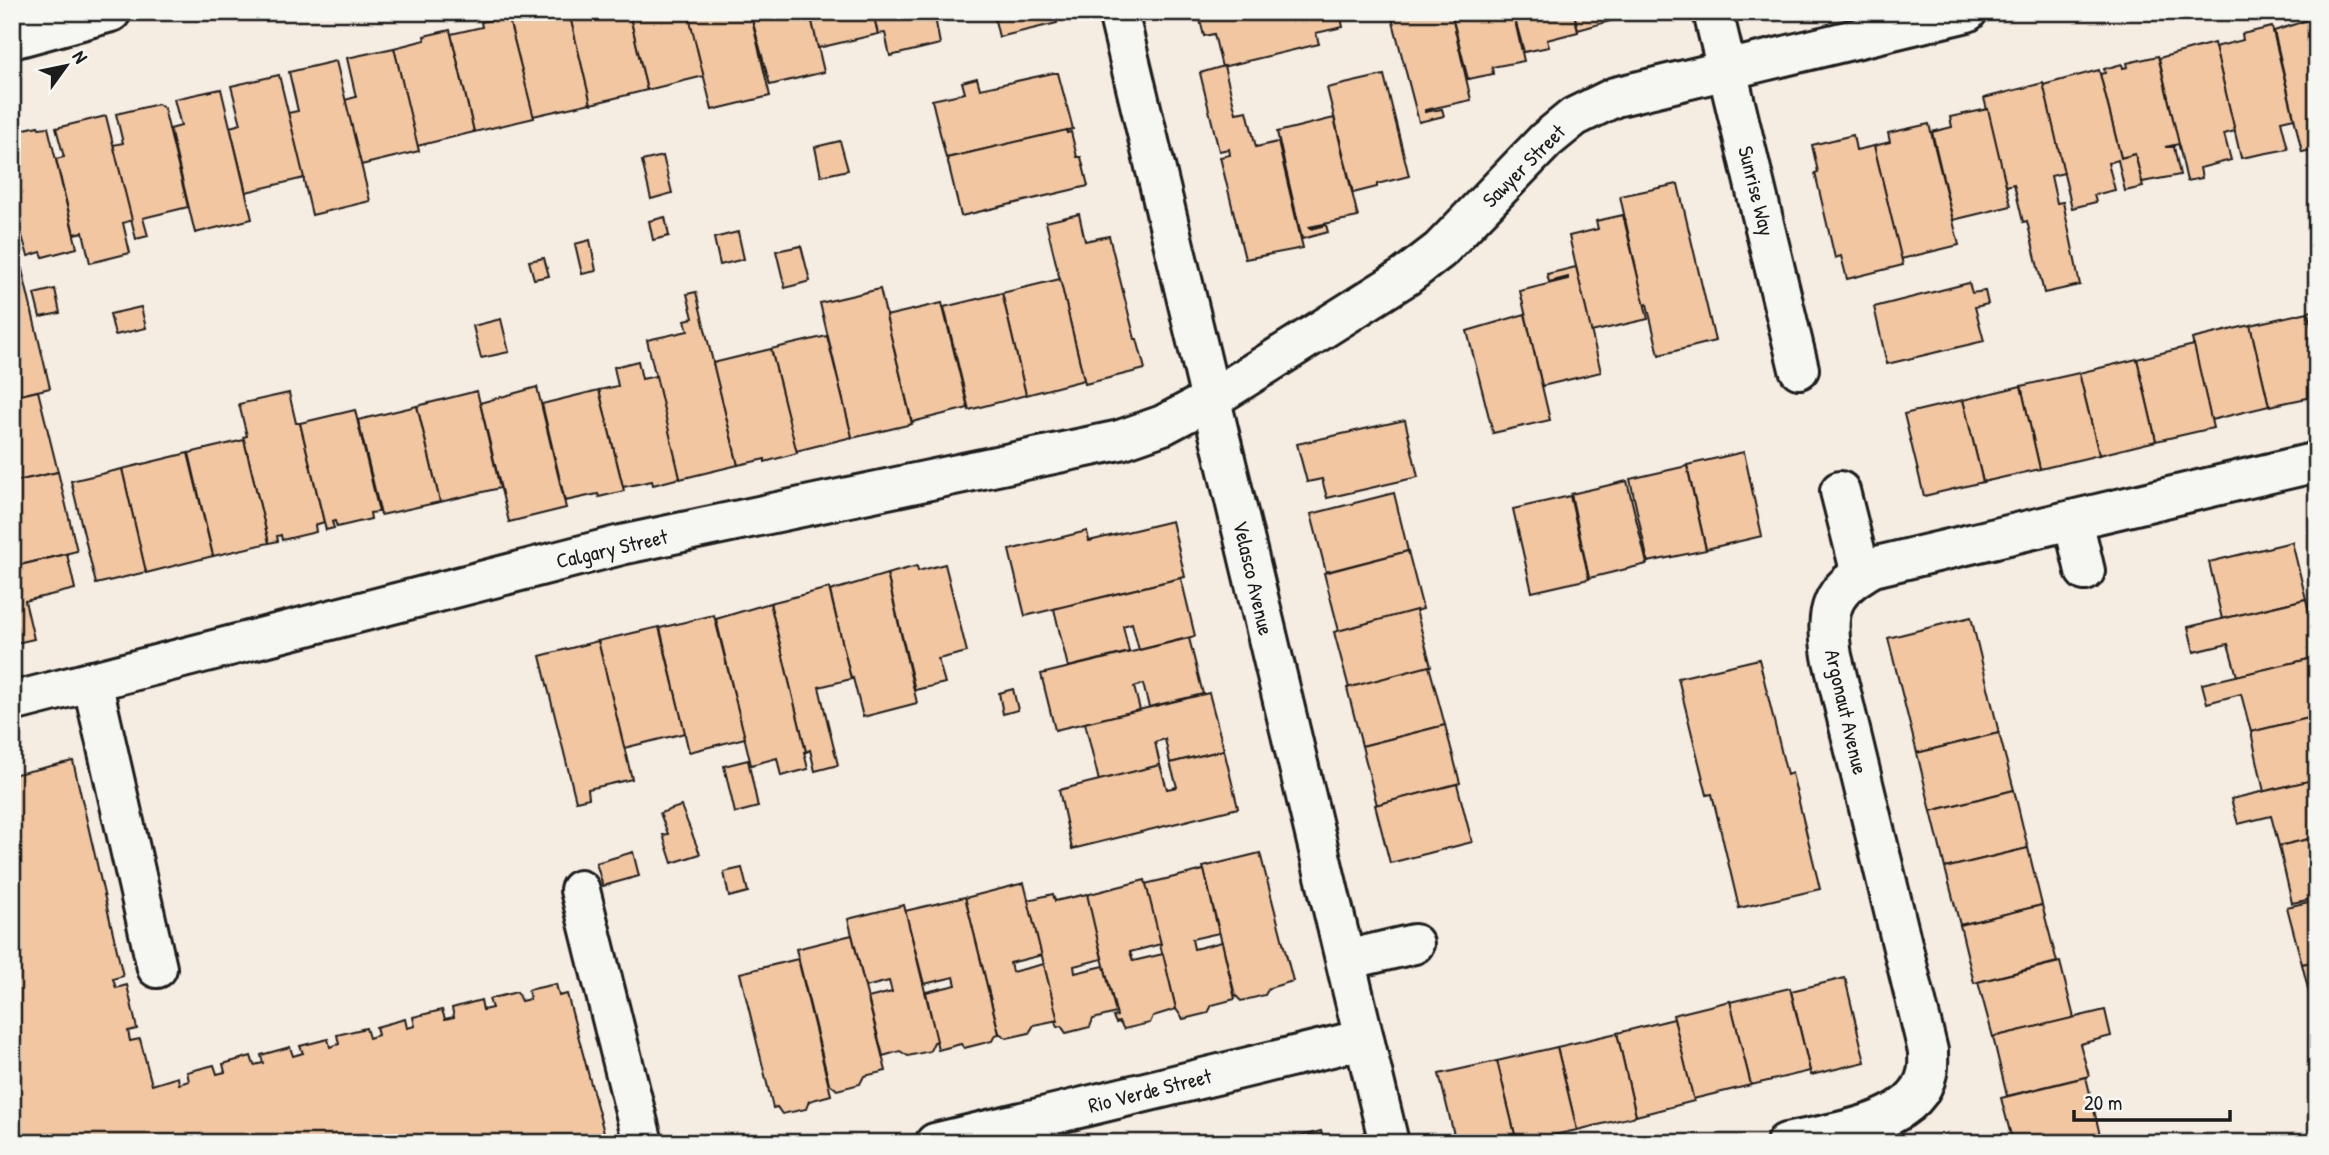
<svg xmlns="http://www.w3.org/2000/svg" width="2329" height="1155" font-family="'Patrick Hand',sans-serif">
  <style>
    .building { fill: #f2c6a1; stroke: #1c1c1c; stroke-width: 2 }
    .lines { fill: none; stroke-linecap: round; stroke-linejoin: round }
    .minor-casing { stroke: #1c1c1c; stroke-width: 44 }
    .minor { stroke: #f6f6f2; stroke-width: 38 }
    .labels { text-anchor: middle; stroke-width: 6; stroke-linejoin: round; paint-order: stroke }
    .street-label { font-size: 21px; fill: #1c1c1c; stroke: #f6f6f2 }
  </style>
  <rect width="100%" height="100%" fill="#f5ece2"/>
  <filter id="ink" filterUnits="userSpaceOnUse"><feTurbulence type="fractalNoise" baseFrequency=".0143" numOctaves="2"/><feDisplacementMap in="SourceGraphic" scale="14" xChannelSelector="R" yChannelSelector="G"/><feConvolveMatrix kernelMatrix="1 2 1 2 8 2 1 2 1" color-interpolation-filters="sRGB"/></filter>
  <g filter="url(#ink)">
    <g class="building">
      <path d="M523,12H569L591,103L533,116L508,16Z"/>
      <path d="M569,12H629L647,90L591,104Z"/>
      <path d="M629,12H688L704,76L647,90Z"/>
      <path d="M688,12H750L770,96L712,110Z"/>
      <path d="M750,12H810L824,72L770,85Z"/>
      <path d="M810,12H873L878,34L818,48Z"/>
      <path d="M873,12H934L940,44L890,56L885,33L878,34Z"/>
      <path d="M993,12H1054L1057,23L999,37Z"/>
      <path d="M1198,12H1340L1343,27L1316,33L1319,44L1222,67L1214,34L1204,36Z"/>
      <path d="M1415,12H1451L1471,100L1425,110V112L1442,109L1444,116L1419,122L1392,18Z"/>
      <path d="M1451,12H1513L1524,61L1492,67L1493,74L1468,79Z"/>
      <path d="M1513,12H1574L1578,32L1547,40L1549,47L1524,52Z"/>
      <path d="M1574,12H1635V14L1578,30Z"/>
      <path d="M508,16L534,118L474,132L451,34L482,27L481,22Z"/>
      <path d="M2317,17V140H2314L2317,149L2302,152L2274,31Z"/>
      <path d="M2272,27L2294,118L2281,121L2288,149L2241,158L2215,47L2243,40L2242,34Z"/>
      <path d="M450,30L474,132L417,146L394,48L425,40L424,36Z"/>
      <path d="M2214,43L2235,131L2224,134L2231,160L2200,168L2202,178L2187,181L2159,58Z"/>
      <path d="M394,48L419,151L361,165L345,100L356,97L347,58Z"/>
      <path d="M2158,56L2179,144L2165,147H2174L2180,175L2142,182L2135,154L2121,158L2100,74L2105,73L2104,69L2122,64L2123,68L2128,67L2127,63Z"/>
      <path d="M336,61L370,201L312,215L288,113L298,111L289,72Z"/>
      <path d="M1224,66L1236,113L1247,111L1256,147L1278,142L1303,248L1245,259L1220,157L1230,155L1229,149L1219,151L1200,73Z"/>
      <path d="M2099,70L2121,158L2135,154L2143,187L2125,191L2118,160L2108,163L2115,190L2094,195L2096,202L2072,208L2043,85Z"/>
      <path d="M1053,73H1058L1073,129L946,158L932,100L965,93L962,82L977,78L980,89Z"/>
      <path d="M279,75L304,178L246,192L230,127L241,124L231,86Z"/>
      <path d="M1384,75L1409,176L1377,184V187L1353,193L1327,88Z"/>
      <path d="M2043,83L2064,173L2051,176L2057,203L2063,202L2080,285L2044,293L2027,221L2023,222L2014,184L2006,186L1984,98Z"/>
      <path d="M221,89L252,219L195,233L170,129L181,126L174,99Z"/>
      <path d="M158,104L164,108L188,207L143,218L148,236L136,239L113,145L123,143L116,114Z"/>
      <path d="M1988,109L2011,206L1953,220L1932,132L1952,127L1950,117Z"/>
      <path d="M106,116L132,220L123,223L130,253L90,263L83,232L74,234L56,159L64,157L56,128Z"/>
      <path d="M1334,118L1358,217L1309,227L1310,229L1326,225L1328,232L1302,239L1277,132Z"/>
      <path d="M1929,124L1959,245L1901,259L1874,146L1890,142L1888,133Z"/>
      <path d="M38,126L39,128L48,127L77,248L43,257L41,252L28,256L22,236H12V132Z"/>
      <path d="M1067,130V133L1071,132L1077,157H1081L1088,186L961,216L947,158Z"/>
      <path d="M1853,135L1856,150L1874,146L1903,265L1847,279L1841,256L1835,258L1815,173L1818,172L1812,145Z"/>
      <path d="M840,141L848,170L821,176L815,147Z"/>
      <path d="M663,156L672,193L651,199L642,161Z"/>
      <path d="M1678,184L1715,341L1659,355L1647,304L1644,305L1620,196Z"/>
      <path d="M1079,214L1085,241L1109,236L1135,339H1137L1145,369L1085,384L1046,222Z"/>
      <path d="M1623,215L1648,319L1591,332L1569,236L1598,229L1596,221Z"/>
      <path d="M665,217L669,236L653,240L649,221Z"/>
      <path d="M738,232L744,259L720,265L714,238Z"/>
      <path d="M590,240L596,271L582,274L575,244Z"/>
      <path d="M801,246L810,281L785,288L776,251Z"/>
      <path d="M544,258L549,276L534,279L529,261Z"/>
      <path d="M20,261L50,388L12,397V263Z"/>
      <path d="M1576,267L1601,372L1542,386L1520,291L1568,279V277L1549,282L1547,274Z"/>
      <path d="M1060,279L1084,380L1026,395L1002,293Z"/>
      <path d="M1969,283L1972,293L1985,291L1988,304L1975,307L1984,341L1887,364L1874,307Z"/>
      <path d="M55,289L60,313L40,317L34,294Z"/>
      <path d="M880,289L912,424L852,438L820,303Z"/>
      <path d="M696,292L738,465L680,479L647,340L688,331L685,320L693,318L687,294Z"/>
      <path d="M1002,293L1026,395L969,410L944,307Z"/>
      <path d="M942,303L968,408L912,422L886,316Z"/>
      <path d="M141,307L146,328L115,335L110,314Z"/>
      <path d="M2317,310V348L2308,312Z"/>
      <path d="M2308,312L2317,348V396L2269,406L2250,325Z"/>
      <path d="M1525,314L1550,420L1493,433L1467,331Z"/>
      <path d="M501,319L509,352L481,358L473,326Z"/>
      <path d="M2250,325L2269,406L2211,420L2192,339Z"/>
      <path d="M827,336L852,437L796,451L771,349Z"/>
      <path d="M2194,345L2213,428L2156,441L2137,359Z"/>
      <path d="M771,349L797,453L765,462V459L738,465L713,363Z"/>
      <path d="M2137,359L2156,441L2099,455L2079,373Z"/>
      <path d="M638,361L642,379L656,376L680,478L653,485L652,481L623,487L599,390L618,386L614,367Z"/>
      <path d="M2079,373L2099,455L2040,469L2021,386Z"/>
      <path d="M2021,386L2040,469L1983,482L1963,400Z"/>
      <path d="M537,387L566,508L509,522L480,403Z"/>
      <path d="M599,390L624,491L599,497L598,494L565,501L542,404Z"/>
      <path d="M38,391L58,472L12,482V397Z"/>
      <path d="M477,391L500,488L440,502L417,406Z"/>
      <path d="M289,393L296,423H300L324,522L315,525L316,532L282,540L281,535L277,536L278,541L269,543L244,440L243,437L247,436L239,404Z"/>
      <path d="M1963,400L1983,482L1924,496L1904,414Z"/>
      <path d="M417,406L440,502L381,515L358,420Z"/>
      <path d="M355,410L379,512L370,513L371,519L337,527L335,521L332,522L334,528L326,530L300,423Z"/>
      <path d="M1405,420L1418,477L1327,498L1322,479L1307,482L1297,444Z"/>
      <path d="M244,440L269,543L213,556L189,453Z"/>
      <path d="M1744,452L1762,536L1706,549L1687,465Z"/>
      <path d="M188,453L213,556L146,573L122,469Z"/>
      <path d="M1687,466L1706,550L1648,562L1630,479Z"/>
      <path d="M122,469L146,572L96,584L71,481Z"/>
      <path d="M58,472L77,551L12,567V482Z"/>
      <path d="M1627,481L1647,564L1589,578L1571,494Z"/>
      <path d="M1394,493L1408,551L1326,572L1311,514Z"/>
      <path d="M1570,496L1589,579L1532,592L1513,509Z"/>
      <path d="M1172,521L1185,577L1025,616L1009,550L1087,531L1089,541Z"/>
      <path d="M2292,542L2306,599L2222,619L2209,562Z"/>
      <path d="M1408,551L1423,609L1339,631L1324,573Z"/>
      <path d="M67,554L75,589L25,601L34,639L12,644V567Z"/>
      <path d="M945,564L967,652L938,659L945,683L915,690L887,574L917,566L918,571Z"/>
      <path d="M887,574L917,703L863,717L853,678L851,679L830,591Z"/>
      <path d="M1181,578L1195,636L1139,650L1132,623L1123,626L1129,652L1068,667L1054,609Z"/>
      <path d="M829,588L851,679L819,687L838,765L815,771L810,750L806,752L770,603Z"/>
      <path d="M2306,599L2317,645V657L2237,676L2228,644L2194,652L2188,627Z"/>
      <path d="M770,603L806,752H804L808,769L781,776L777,758L751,765L716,619Z"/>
      <path d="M1416,610L1431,666L1349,688L1334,632Z"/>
      <path d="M714,615L745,738L689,752L660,628Z"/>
      <path d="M1971,617L1999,733L1917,753L1888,638Z"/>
      <path d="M659,627L685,733L624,748L598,641Z"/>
      <path d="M1189,638L1203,694L1149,707L1143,684L1134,687L1140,710L1055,730L1041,674Z"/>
      <path d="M598,641L632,779L588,789L589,798L576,801L540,656Z"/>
      <path d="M2317,657V716L2251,732L2241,694L2207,703L2202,684Z"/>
      <path d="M1759,659L1787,775L1792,773L1820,889L1739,908L1712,794L1707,795L1678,678Z"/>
      <path d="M1429,666L1445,725L1362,746L1347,688Z"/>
      <path d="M1013,689L1018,710L1003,714L999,693Z"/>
      <path d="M1209,693L1224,750L1170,763L1165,739L1155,742L1160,765L1099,781L1085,723Z"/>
      <path d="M2317,716V779L2264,792L2251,732Z"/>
      <path d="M1445,725L1460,783L1377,805L1362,746Z"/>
      <path d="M1999,733L2014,790L1931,811L1917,753Z"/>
      <path d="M1224,750L1238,808L1072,849L1059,790L1160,765L1167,789L1177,787L1170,763Z"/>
      <path d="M748,760L758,807L735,813L724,766Z"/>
      <path d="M73,761L123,976L113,979L116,988L127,985L137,1029L128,1031L130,1041L140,1039L152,1085L178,1077L179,1084L189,1081L187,1072L214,1065L217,1074L225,1072L223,1064L251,1056L254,1065L263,1063L261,1055L290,1047L293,1056L303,1053L300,1046L328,1039L330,1047L339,1044L337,1035L366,1028L369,1038L378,1035L376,1027L405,1019L407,1028L415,1026L413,1017L442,1010L445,1019L454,1017L452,1008L481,1000L483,1010L492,1008L489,999L517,992L521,1001L530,999L528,990L556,984L559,996L567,994L606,1140L595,1143H12V775Z"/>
      <path d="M2317,779V837L2279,846L2271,816L2238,824L2231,799Z"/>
      <path d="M1457,784L1472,842L1390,863L1375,805Z"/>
      <path d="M2014,790L2028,848L1945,868L1931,811Z"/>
      <path d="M681,806L700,854L672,863L663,835L668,834L660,813Z"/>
      <path d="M2317,837V898L2292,903L2279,846Z"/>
      <path d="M2028,848L2042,905L1960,925L1945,868Z"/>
      <path d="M633,852L639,876L603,886L596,863Z"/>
      <path d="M1260,853L1293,981L1269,988L1265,995L1241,1001L1235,995L1203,867Z"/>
      <path d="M742,868L748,892L729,897L724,872Z"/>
      <path d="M1204,870L1219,933L1192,939L1194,949L1222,942L1235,999L1212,1005L1208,1013L1183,1019L1176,1009L1145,884Z"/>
      <path d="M1145,880L1161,944L1130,952L1133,961L1163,954L1176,1009L1153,1016L1150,1023L1124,1029L1119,1022L1116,1023L1113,1017L1117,1016L1086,895Z"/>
      <path d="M1024,883L1042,955L1010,963L1012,972L1044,964L1058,1020L1034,1025L1029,1033L1007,1038L999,1033L965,898Z"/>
      <path d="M1053,894L1055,901L1087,894L1102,959L1074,966L1075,973L1104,966L1116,1013L1093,1019L1090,1027L1066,1033L1061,1026L1057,1027L1055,1021H1058L1028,900Z"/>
      <path d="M965,897L999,1034L995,1035L992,1041L964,1048L961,1044L938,1050L926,992L956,985L954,977L924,984L905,911Z"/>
      <path d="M2317,900V961L2302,964L2287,907Z"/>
      <path d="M904,905L937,1041L934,1042L930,1051L908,1056L900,1051L883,1056L868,998L892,992L889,981L865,987L848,919Z"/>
      <path d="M2042,905L2057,962L1974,983L1960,925Z"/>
      <path d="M852,935L886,1071L864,1076L860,1084L837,1090L829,1083L796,949Z"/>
      <path d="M798,959L831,1095L809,1101L806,1109L782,1114L777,1107L773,1108L740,973Z"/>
      <path d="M2317,961V1021H2316L2302,964Z"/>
      <path d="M2060,962L2074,1018L1993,1037L1978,982Z"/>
      <path d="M1845,978L1865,1062L1811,1075L1791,991Z"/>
      <path d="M1790,988L1810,1071L1751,1085L1730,1002Z"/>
      <path d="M1730,1001L1751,1085L1693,1099L1673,1015Z"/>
      <path d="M2105,1010L2111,1036L2080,1044L2089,1076L2007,1096L1993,1037Z"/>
      <path d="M1674,1019L1694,1101L1636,1116L1617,1033Z"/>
      <path d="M1617,1033L1636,1116L1577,1130L1557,1047Z"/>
      <path d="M1557,1047L1577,1130L1517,1143L1497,1061Z"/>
      <path d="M1497,1061L1517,1143H1456L1439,1074Z"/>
      <path d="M2086,1077L2100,1135L2067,1143H2013L2001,1098Z"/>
      <path d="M1321,1131L1324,1143H1273Z"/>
    </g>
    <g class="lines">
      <g class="minor-casing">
        <g id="minor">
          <path d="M1118,12L1389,1143"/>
          <path d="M1713,12L1799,369"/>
          <path d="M12,39L111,12"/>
          <path d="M1840,491L1861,574"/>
          <path d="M2073,520L2085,571"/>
          <path d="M92,681L157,968"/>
          <path d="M12,702L621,545L1120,440L1163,425L1210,400L1405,277L1440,250L1546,140L1574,117L1615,97L1967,12"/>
          <path d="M580,890L643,1143"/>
          <path d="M1346,960L1414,944"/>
          <path d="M935,1143L1364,1039"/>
          <path d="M1786,1143C1829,1133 1917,1125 1927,1073C1929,1066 1928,1058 1928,1051L1832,656C1825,610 1830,590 1873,567L2317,462"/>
        </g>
      </g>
      <use href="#minor" class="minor"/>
    </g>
  </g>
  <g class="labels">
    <g class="street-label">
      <text transform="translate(1524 166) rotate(-45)" y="7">Sawyer Street</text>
      <text transform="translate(1756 191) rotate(76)" y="7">Sunrise Way</text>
      <text transform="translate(612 549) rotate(-13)" y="7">Calgary Street</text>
      <text transform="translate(1253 578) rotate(77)" y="7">Velasco Avenue</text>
      <text transform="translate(1846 712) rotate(77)" y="7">Argonaut Avenue</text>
      <text transform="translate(1150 1091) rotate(-14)" y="7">Rio Verde Street</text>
    </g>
  </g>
  <rect width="2329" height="1155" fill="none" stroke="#f6f6f2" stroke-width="42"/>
  <rect x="21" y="21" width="2287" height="1113" fill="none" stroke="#1c1c1c" stroke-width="2.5" filter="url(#ink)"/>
  <g transform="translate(66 66) rotate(57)" stroke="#f6f6f2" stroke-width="5" paint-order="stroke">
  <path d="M0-5L12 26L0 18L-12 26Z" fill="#1c1c1c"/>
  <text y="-10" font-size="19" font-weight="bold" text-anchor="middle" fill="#1c1c1c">N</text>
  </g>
  <path d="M2074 1110v10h156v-10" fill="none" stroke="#1c1c1c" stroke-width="3.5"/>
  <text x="2084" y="1110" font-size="21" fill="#1c1c1c" stroke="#f6f6f2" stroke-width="5" paint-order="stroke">20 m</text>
</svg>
